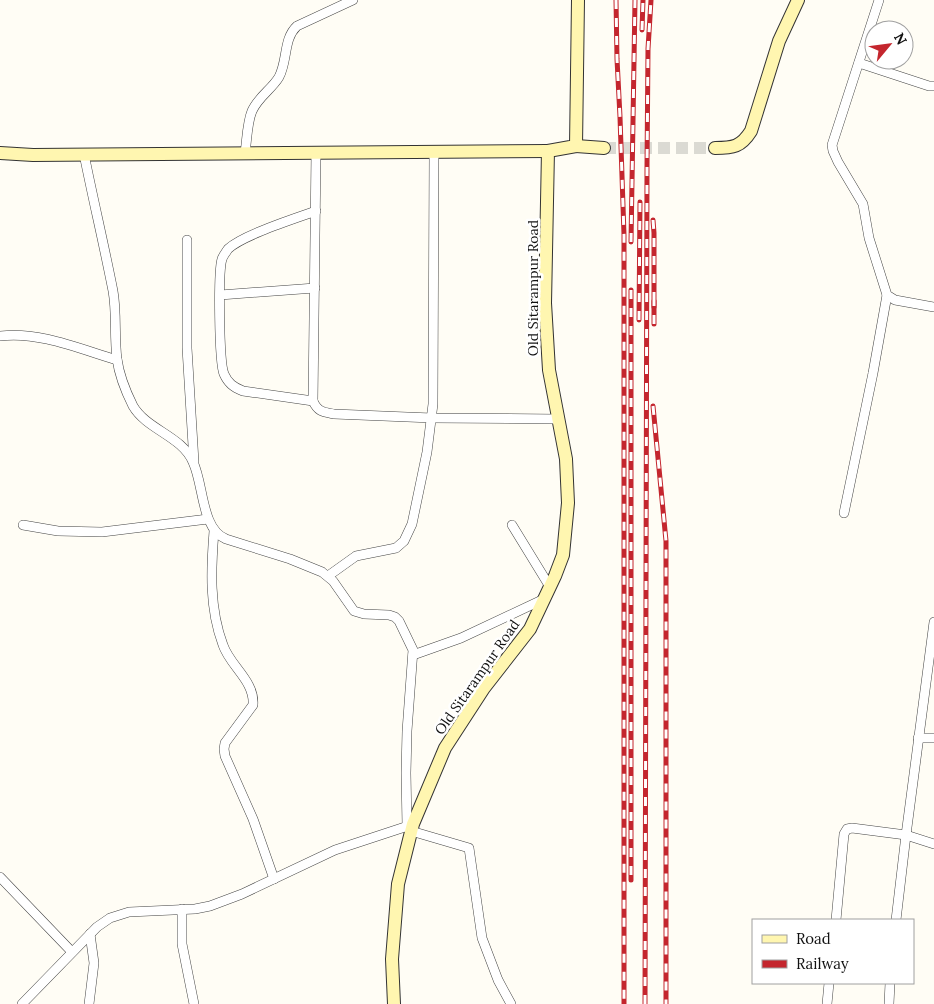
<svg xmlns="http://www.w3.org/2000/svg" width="934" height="1004" font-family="Lora,serif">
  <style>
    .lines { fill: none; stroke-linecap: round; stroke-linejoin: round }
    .secondary-tunnel { stroke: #dbdad3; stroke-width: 12; stroke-dasharray: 12 6; stroke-linecap: butt }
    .street-casing { stroke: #444; stroke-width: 10 }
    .secondary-casing { stroke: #333; stroke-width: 14 }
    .street { stroke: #fff; stroke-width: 9 }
    .secondary { stroke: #fff6b0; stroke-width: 12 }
    .rail-casing { stroke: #c4262e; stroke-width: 5 }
    .rail { stroke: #fff; stroke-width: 3; stroke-dasharray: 9; stroke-linecap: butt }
    .labels { text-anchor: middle; stroke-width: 5; stroke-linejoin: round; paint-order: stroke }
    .street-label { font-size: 14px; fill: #111; stroke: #fff }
  </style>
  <rect width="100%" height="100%" fill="#fffdf5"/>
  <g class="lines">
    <path class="secondary-tunnel" d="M604,148H715"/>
    <g class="street-casing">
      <g id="street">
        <path d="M879,0L832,145L833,151L838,162L863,204L869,238L887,295L895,300L934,307"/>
        <path d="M859,63L929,86H934"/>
        <path d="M245,153C247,140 247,123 252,111C258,97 272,89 279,77C288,60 283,39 297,26L353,0"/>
        <path d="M316,153L313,401C318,412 323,412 334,414L432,418L558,419"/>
        <path d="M84,154C93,199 104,245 113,291C117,313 114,336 117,359C119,374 126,392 133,406C147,430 182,436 193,462C204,485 201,529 226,539L290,559L322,572L333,581L354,611L364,614L389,615L395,617L399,621L413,650L407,731L406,773L407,826"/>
        <path d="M187,240V348L194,462"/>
        <path d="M220,295L315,288"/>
        <path d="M0,336C39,331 80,349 117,360"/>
        <path d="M313,401L243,391C233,387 228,383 224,374C219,362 218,272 222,259C223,256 226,252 228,249C243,235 294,219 316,211"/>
        <path d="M844,513L873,373L887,295"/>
        <path d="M23,525L58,531L102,532L208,519"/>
        <path d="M512,525L550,587"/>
        <path d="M214,531C211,569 209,608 223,645C230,666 255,681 253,705L225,743L224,749L225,756L253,819L274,879"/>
        <path d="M328,576L356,556L396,548L404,541L412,524L427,452L433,404L434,153"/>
        <path d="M413,655L461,638L544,599"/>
        <path d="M918,738H934"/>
        <path d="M411,831L469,848L482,938L498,980L511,1004"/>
        <path d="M0,877L72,952"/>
        <path d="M182,909V944L194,1004"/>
        <path d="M836,920L844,834L847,829L852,828L906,835L934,844"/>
        <path d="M896,920L906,835L934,622"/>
        <path d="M22,1004L97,927L110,918L129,912L195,909L210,906L242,894L335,850L411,825"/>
        <path d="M89,1004L94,963L90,934"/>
        <path d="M827,1004L829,983"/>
        <path d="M889,1004L890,983"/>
      </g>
    </g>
    <g class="secondary-casing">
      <g id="secondary">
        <path d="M576,146L604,148"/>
        <path d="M715,148C733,148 741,147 751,131L779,41L798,0"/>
        <path d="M0,153L33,155L548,151"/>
        <path d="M394,1004L392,959L398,884L413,824L445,748L484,688L530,629L555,576L563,555L568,503L566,459L549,370L545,303L548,151L576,146L578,0"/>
      </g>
    </g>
    <use href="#street" class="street"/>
    <use href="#secondary" class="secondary"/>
    <g class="rail-casing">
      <g id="rail">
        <path d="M616,0L617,59L620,117L624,235V1004"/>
        <path d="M642,30L643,0"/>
        <path d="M653,220L654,233V307"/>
        <path d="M631,242L635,0"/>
        <path d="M631,290V880"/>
        <path d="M639,320L640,202"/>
        <path d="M654,324V301"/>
        <path d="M653,406L666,541V1004"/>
        <path d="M645,1004L647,167L648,49L651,0"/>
      </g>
    </g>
    <use href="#rail" class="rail"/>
  </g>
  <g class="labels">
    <g class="street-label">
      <text transform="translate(533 288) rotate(-90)" y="5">Old Sitarampur Road</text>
      <text transform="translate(477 677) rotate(-55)" y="5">Old Sitarampur Road</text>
    </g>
  </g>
  <rect x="752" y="919" width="162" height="65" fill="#ffffff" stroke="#a0a0a0"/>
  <rect x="762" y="935" width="25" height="8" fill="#fff6b0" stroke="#a0a0a0"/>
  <text x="796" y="944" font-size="15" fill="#111111">Road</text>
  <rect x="762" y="960" width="25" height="8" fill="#c4262e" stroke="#a0a0a0"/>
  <text x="796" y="969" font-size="15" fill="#111111">Railway</text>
  <g transform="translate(889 45) rotate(61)"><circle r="24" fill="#ffffff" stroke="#a0a0a0"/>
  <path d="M0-4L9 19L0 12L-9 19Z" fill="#c4262e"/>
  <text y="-8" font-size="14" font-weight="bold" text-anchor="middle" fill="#111111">N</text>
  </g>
</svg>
